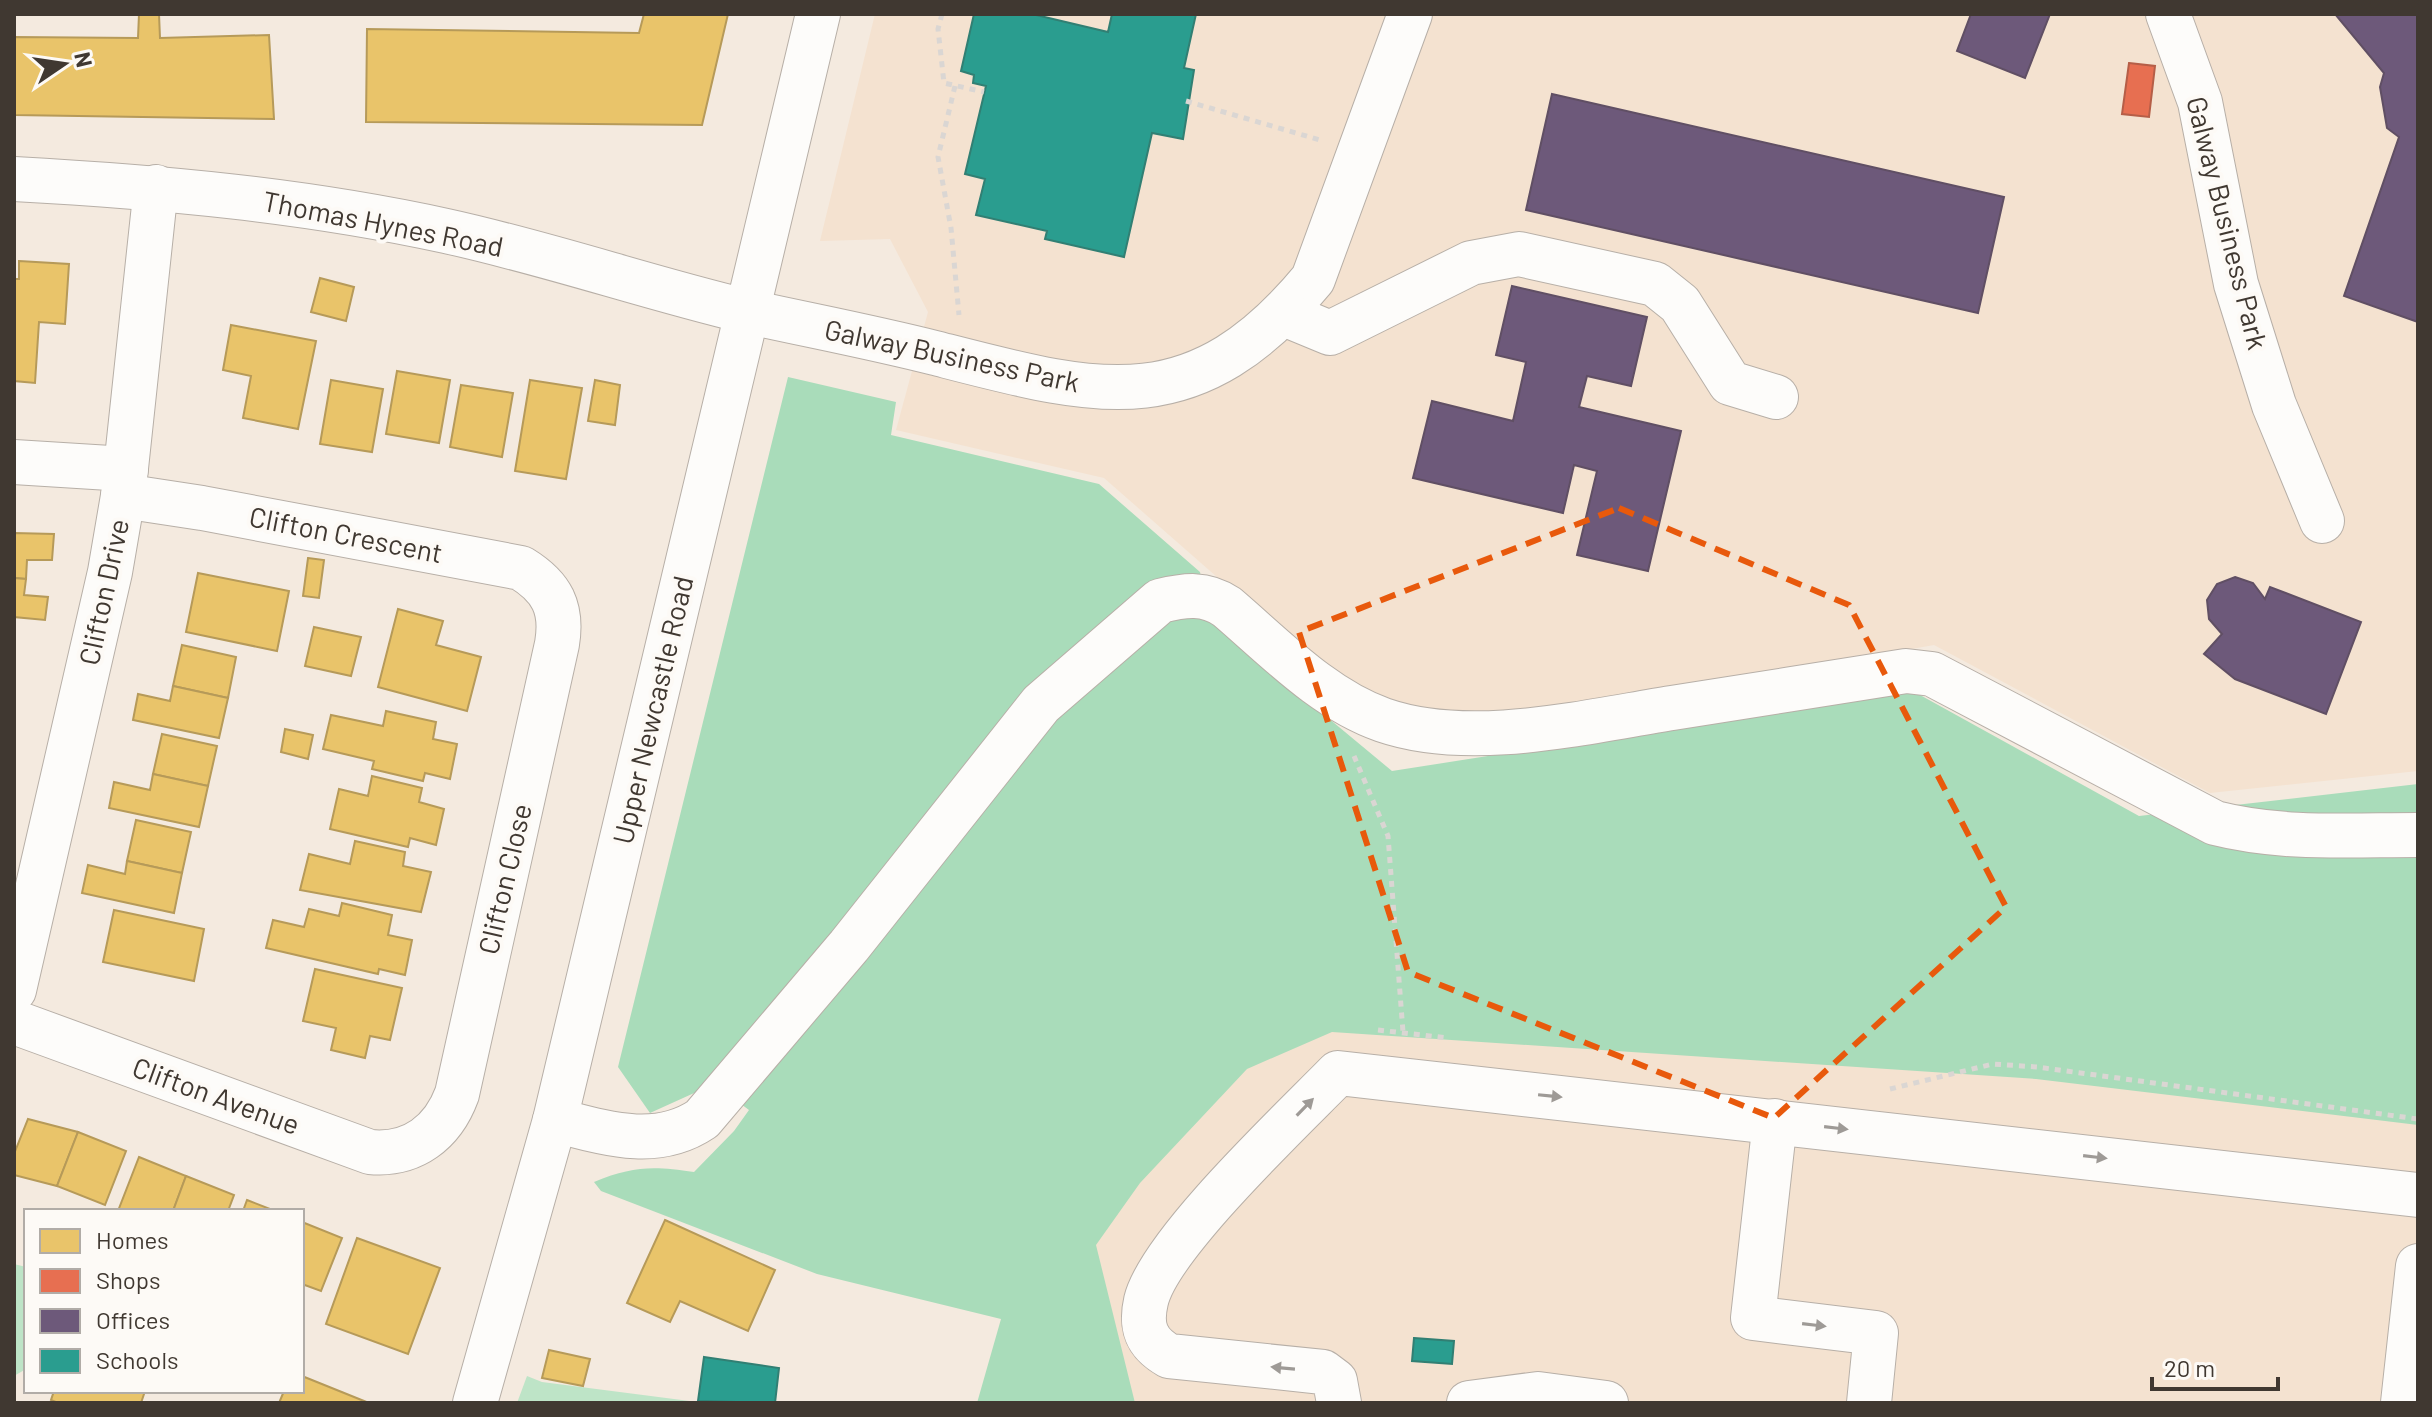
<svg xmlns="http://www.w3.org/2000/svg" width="2432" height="1417" font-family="Barlow,sans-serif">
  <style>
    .built { fill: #f4e2d0 }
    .green { fill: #bee4c7 }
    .forest { fill: #a9dcba }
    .homes { fill: #e9c46a; stroke: #b69a59; stroke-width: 2 }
    .shops { fill: #e76f51; stroke: #b55e47; stroke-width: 2 }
    .offices { fill: #6d597a; stroke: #604f64; stroke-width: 2 }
    .schools { fill: #2a9d8f; stroke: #317f73; stroke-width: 2 }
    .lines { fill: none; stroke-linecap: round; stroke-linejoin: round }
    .minor-casing { stroke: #b7afa7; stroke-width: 46 }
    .major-casing { stroke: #b7afa7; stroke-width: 46 }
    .path { stroke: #dad6d3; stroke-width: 5; stroke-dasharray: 6 6; stroke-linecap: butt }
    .minor { stroke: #fdfcfa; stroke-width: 44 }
    .major { stroke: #fdfcfa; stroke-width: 44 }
    .oneway { fill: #9e9a96 }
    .marked { fill: none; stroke: #e8590c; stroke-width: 6; stroke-dasharray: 16 10; stroke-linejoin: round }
    .labels { text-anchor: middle; stroke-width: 8; stroke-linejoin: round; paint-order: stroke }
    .street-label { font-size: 28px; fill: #403831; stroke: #fdfaf6 }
  </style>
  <rect width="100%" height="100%" fill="#f4eadf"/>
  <g class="built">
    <path d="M875,14H2418V771L2210,793L1934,645L1557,712L1426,720L1323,670L1104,478L896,430L928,312L890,239L820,241Z"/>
    <path d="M1313,1014L2418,1102V1403H987L1195,1089Z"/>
  </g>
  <g class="green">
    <path d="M14,1264L26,1267V1369L14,1376Z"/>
    <path d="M527,1376L542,1382L705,1403H517Z"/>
  </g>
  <path class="forest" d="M788,377L896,402L891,435L1099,484L1200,572L1210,620L1392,771L1911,690L2139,816L2418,784V1125L2036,1079L1332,1032L1247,1069L1140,1183L1096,1245L1135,1403H977L1001,1319L817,1274L601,1191L594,1182C633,1166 653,1166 694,1172L734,1131L749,1110L714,1084L650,1113L618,1067Z"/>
  <g class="homes">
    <path d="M139,14H159L160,38L269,35L274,119L14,115V37L138,38Z"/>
    <path d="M644,14H728L702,125L366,122L367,29L639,33Z"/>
    <path d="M19,261L69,264L65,324L39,322L35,383L14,381V279H19Z"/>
    <path d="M320,278L354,287L346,321L311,312Z"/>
    <path d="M231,325L316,341L298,429L243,418L251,376L223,370Z"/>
    <path d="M397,371L450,380L439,443L386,434Z"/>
    <path d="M331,380L383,389L372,452L320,444Z"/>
    <path d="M530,380L582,388L566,479L515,471Z"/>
    <path d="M595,380L620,385L615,425L588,421Z"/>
    <path d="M461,385L513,393L502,457L450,447Z"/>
    <path d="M14,533L54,534L52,560H27L26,579L14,578Z"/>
    <path d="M308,558L324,560L319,598L303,596Z"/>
    <path d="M198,573L289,591L277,651L186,632Z"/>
    <path d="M14,578L26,579L24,595L48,597L45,620L14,617Z"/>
    <path d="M398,609L443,621L436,645L481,657L467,711L378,687Z"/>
    <path d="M314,627L361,637L351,676L305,666Z"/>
    <path d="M182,645L236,657L228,698L173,686Z"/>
    <path d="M173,686L228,698L219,738L133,720L138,694L170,701Z"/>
    <path d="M386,711L436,722L433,739L457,744L450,779L425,773L423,781L372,769L374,761L323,749L331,715L383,726Z"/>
    <path d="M285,729L313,735L308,759L281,752Z"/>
    <path d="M162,734L217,746L208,786L153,774Z"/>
    <path d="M153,774L208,786L199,827L109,808L114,782L150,790Z"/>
    <path d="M372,776L422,788L419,802L444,809L436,845L410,838L408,847L330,829L339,789L368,796Z"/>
    <path d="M136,820L191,832L182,873L127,861Z"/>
    <path d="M355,841L405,852L403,866L431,872L421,912L300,890L309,854L350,864Z"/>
    <path d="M127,861L182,873L174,913L82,893L88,865L125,874Z"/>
    <path d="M342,903L392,915L388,935L412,940L405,975L379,969L378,974L266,948L273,920L304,927L309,909L339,916Z"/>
    <path d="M114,910L204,929L194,981L103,962Z"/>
    <path d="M315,969L402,988L390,1040L370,1036L365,1058L331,1050L336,1028L303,1021Z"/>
    <path d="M28,1119L78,1132L57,1186L14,1175V1154Z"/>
    <path d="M78,1132L126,1151L105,1205L57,1186Z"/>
    <path d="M139,1157L186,1176L173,1211H118Z"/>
    <path d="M186,1176L234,1195L228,1211H173Z"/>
    <path d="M247,1200L275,1211H243Z"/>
    <path d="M665,1220L775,1270L748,1331L680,1301L670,1322L627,1303Z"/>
    <path d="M302,1222L342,1238L321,1291L302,1284Z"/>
    <path d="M357,1238L440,1268L408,1354L326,1324Z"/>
    <path d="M549,1350L590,1359L583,1386L542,1378Z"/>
    <path d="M302,1376L369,1403H279L284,1391H302Z"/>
    <path d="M54,1391H145L141,1403H58L51,1400Z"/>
  </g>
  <path class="shops" d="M2129,63L2155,66L2149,117L2122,114Z"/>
  <g class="offices">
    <path d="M1971,14H2050L2025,78L1957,51Z"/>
    <path d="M2335,14H2418V322L2344,296L2399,137L2387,128L2380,87L2384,73Z"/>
    <path d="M1552,94L2004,197L1978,313L1526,210Z"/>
    <path d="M1512,286L1647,317L1631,386L1587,376L1579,407L1681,431L1648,571L1577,555L1597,471L1574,465L1563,513L1413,478L1432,401L1513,421L1526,362L1496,355Z"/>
    <path d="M2235,577L2253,583L2265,599L2270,587L2361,622L2326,714L2235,679L2204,654L2222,634L2209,619L2207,600L2217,584Z"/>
  </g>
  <g class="schools">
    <path d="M974,14H1032L1108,32L1112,14H1196L1184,68L1194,70L1183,139L1152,133L1124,257L1045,239L1047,231L976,215L985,179L965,174L986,86L973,83L974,75L961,71Z"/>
    <path d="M1414,1338L1454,1341L1452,1364L1412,1361Z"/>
    <path d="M704,1357L779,1368L775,1403L698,1401Z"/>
  </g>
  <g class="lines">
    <g class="minor-casing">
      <g id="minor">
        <path d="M2168,14L2200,102L2236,284L2274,405L2322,521"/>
        <path d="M745,311C808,325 872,337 935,353C1098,395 1193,424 1313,279L1410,14"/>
        <path d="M1284,314L1330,333L1471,263L1519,254L1655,284L1680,304L1730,383L1776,397"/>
        <path d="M14,462L126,469"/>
        <path d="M14,990L110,572L123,496L156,187"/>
        <path d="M14,1022L370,1152C413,1156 443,1132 457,1094L557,644C563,608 552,587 521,568L202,508L123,496"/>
        <path d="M555,1120C605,1133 656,1150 702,1119L849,946L1041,704L1160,601C1185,595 1205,592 1227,607C1275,648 1323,699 1383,720C1470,750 1584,722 1672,708C1750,696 1828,683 1906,671L1932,674L2215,823C2282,840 2349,835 2418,835"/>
        <path d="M1775,1121L1753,1318L1876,1333L1869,1403"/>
        <path d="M1339,1403L1335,1381L1323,1372L1169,1356C1146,1343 1140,1327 1146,1301C1159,1245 1293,1119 1338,1073L2418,1195"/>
        <path d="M1469,1403L1538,1394L1606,1403"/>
        <path d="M2403,1403L2418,1266"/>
      </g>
    </g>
    <g class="major-casing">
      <g id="major">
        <path d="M14,179C160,187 304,200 446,231C547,253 645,287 745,311"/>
        <path d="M475,1403L555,1120L818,14"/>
      </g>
    </g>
    <g class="path">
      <path d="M942,14L938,29L944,83L984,92"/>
      <path d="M955,86L938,157L951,228L959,315"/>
      <path d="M1186,101L1320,140"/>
      <path d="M1354,756L1388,836L1403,1032"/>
      <path d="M1378,1030L1448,1038"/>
      <path d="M1890,1089L1993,1064L2037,1067L2418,1119"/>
    </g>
    <use href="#minor" class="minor"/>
    <use href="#major" class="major"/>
  </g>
  <defs><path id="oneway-solid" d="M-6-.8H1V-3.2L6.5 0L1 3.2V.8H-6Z" transform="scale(2)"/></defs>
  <g class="oneway">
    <use href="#oneway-solid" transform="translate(1550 1096) rotate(6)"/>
    <use href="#oneway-solid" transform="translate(1305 1107) rotate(-46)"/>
    <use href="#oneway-solid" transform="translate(1836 1128) rotate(7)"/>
    <use href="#oneway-solid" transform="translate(2095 1157) rotate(7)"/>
    <use href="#oneway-solid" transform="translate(1814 1325) rotate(7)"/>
    <use href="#oneway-solid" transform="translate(1283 1368) rotate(-175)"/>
  </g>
  <path class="marked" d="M1619,508L1849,605L2006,907L1774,1118L1408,972L1299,632Z"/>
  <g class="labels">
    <g class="street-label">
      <text transform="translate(2227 223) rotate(76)" y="10">Galway Business Park</text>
      <text transform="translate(383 224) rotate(11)" y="10">Thomas Hynes Road</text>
      <text transform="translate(952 356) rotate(12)" y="10">Galway Business Park</text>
      <text transform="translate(346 535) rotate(11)" y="10">Clifton Crescent</text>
      <text transform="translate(104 592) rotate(-78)" y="10">Clifton Drive</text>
      <text transform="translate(653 710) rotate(-77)" y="10">Upper Newcastle Road</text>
      <text transform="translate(505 879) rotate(-77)" y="10">Clifton Close</text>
      <text transform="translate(216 1096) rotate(20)" y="10">Clifton Avenue</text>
    </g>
  </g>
  <rect width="2432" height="1417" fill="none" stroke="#403831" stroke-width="32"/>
  <rect x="24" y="1209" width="280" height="184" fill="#fdfaf6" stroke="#b1aca7" stroke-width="2"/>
  <rect x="40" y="1229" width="40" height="24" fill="#e9c46a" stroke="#b1aca7" stroke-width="2"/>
  <text x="96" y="1249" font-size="24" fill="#403831">Homes</text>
  <rect x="40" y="1269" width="40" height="24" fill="#e76f51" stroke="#b1aca7" stroke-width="2"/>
  <text x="96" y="1289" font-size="24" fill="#403831">Shops</text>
  <rect x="40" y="1309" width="40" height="24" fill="#6d597a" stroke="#b1aca7" stroke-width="2"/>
  <text x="96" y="1329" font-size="24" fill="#403831">Offices</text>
  <rect x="40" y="1349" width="40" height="24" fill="#2a9d8f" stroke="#b1aca7" stroke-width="2"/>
  <text x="96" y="1369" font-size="24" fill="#403831">Schools</text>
  <g transform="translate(64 64) rotate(77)" stroke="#fdfaf6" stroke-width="6" paint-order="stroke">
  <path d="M0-6L14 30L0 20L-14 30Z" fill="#403831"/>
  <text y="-12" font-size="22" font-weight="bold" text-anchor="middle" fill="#403831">N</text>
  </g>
  <path d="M2152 1377v12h126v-12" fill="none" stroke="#403831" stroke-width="4"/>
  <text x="2164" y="1377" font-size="24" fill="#403831" stroke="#fdfaf6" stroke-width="6" paint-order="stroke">20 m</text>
</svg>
